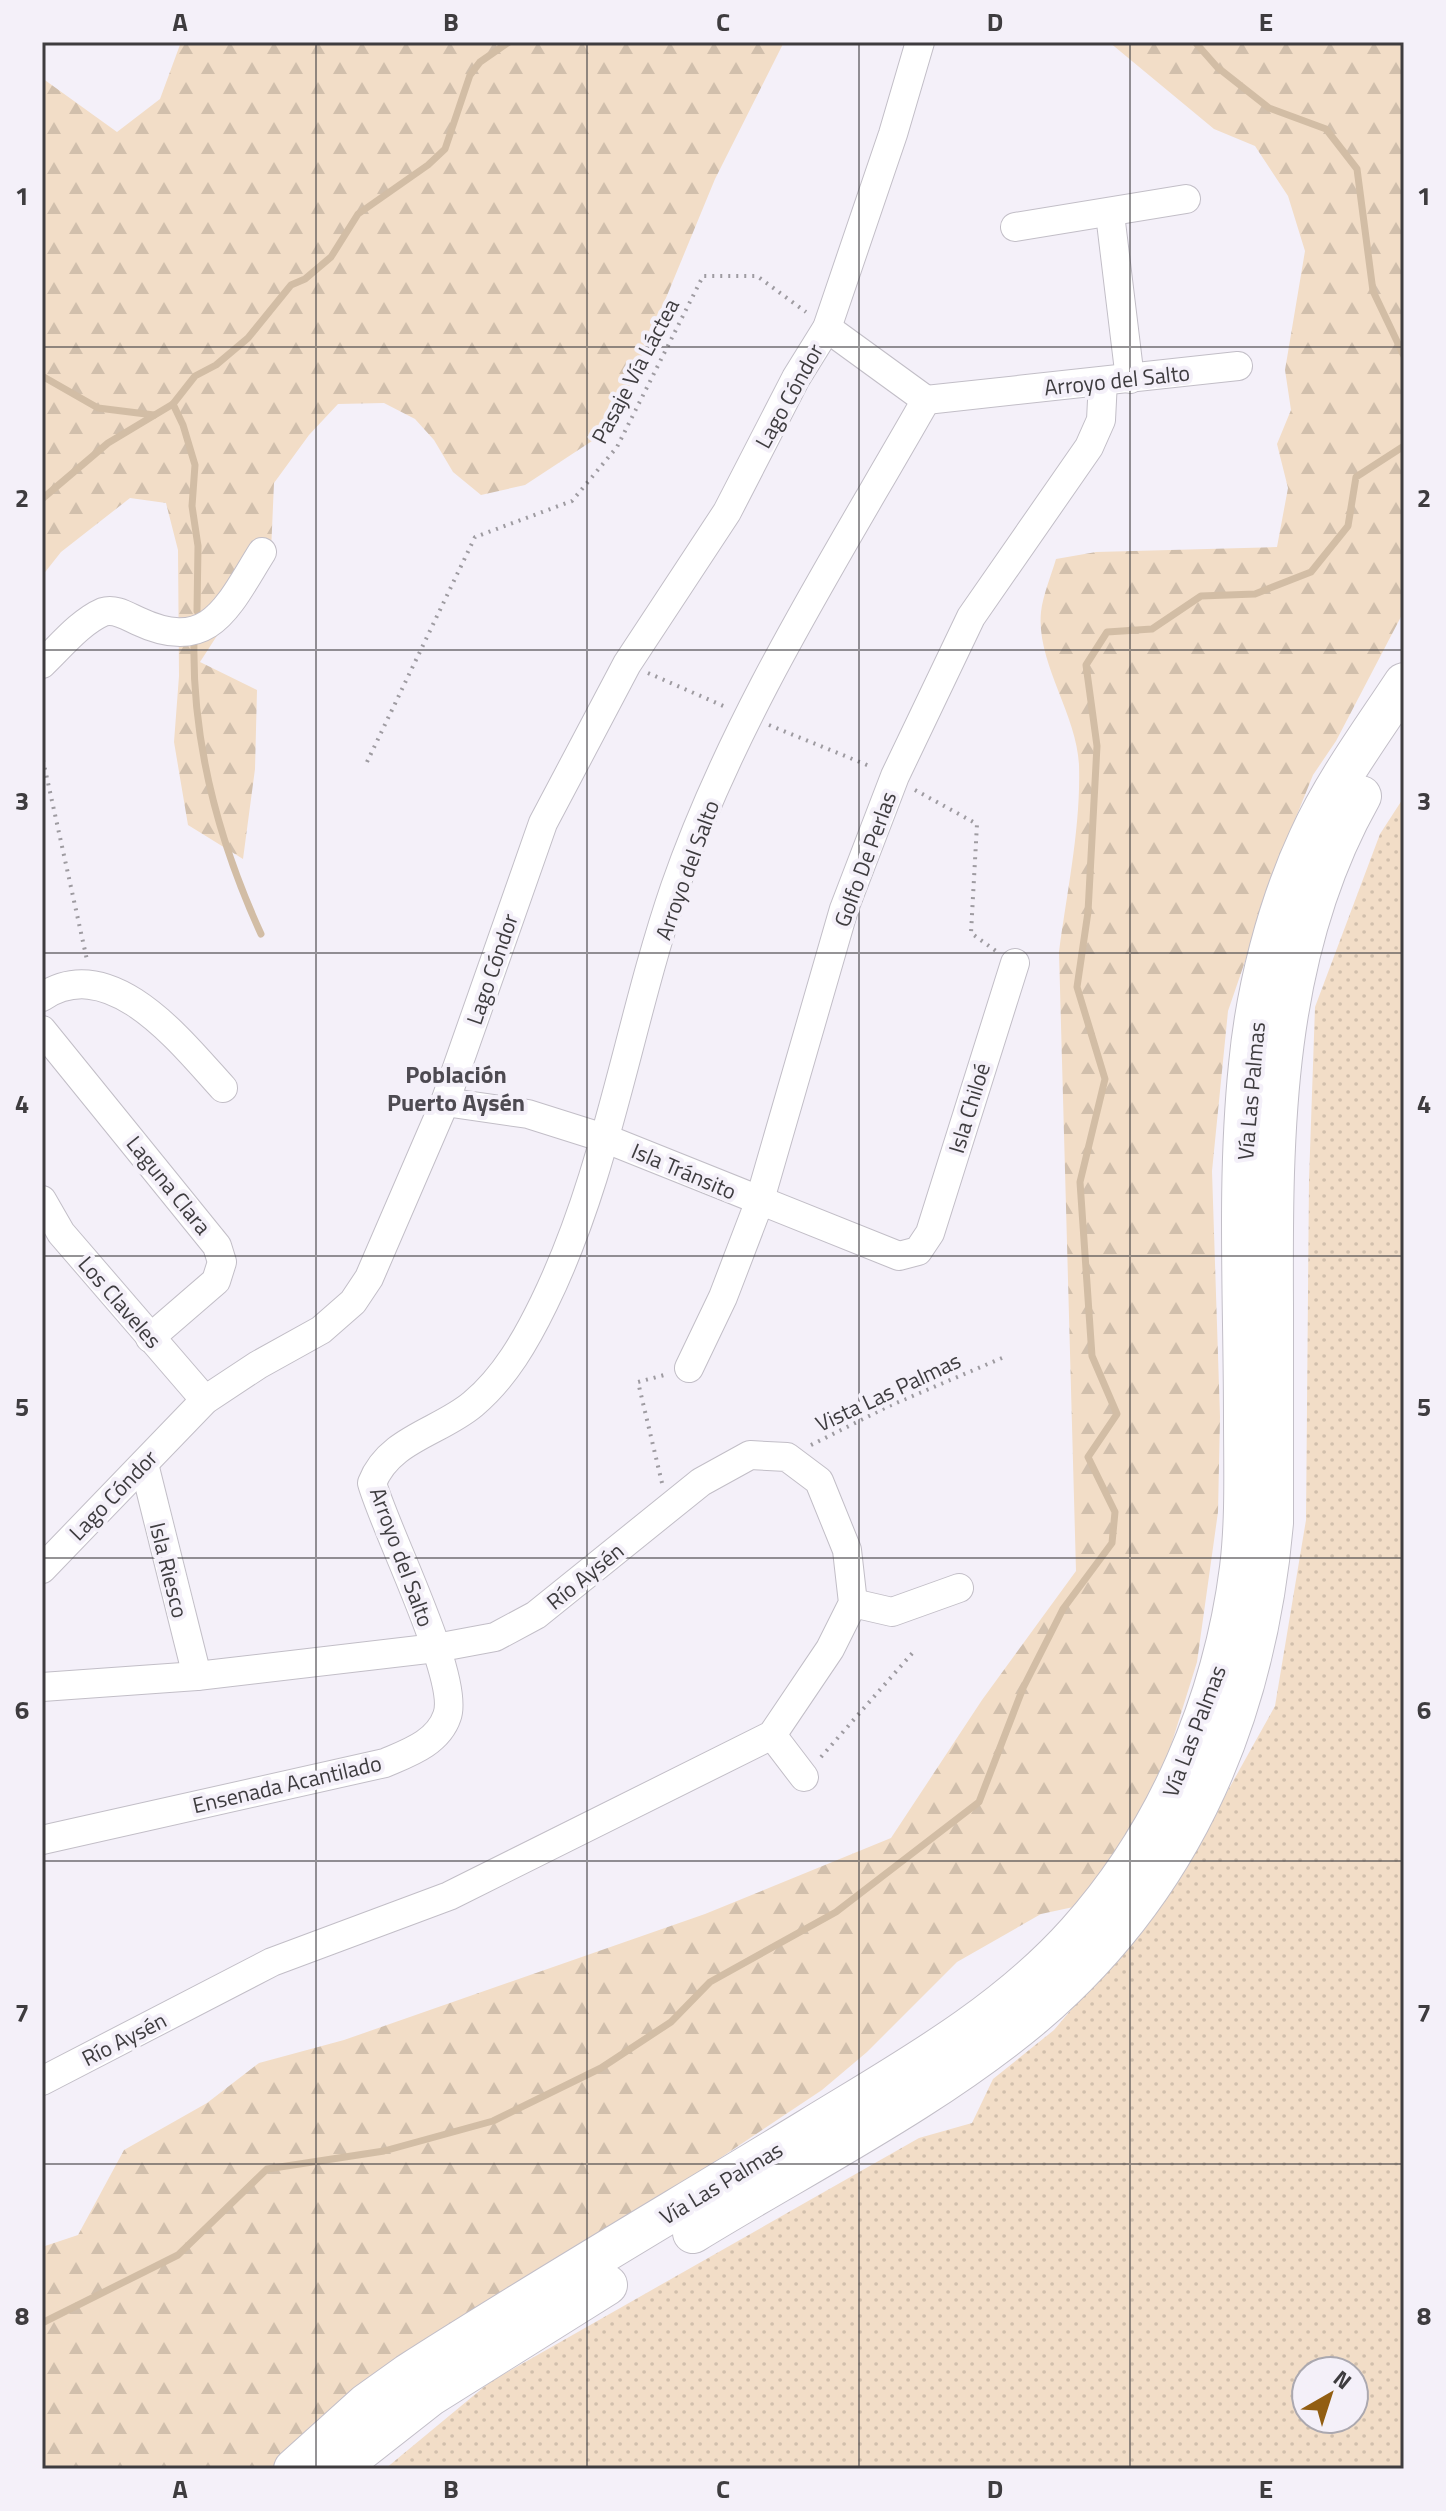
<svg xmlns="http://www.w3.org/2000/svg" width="1446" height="2511" font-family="'Titillium Web',sans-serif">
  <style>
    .grass { fill: url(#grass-dots); fill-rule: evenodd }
    .forest { fill: url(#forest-firs) }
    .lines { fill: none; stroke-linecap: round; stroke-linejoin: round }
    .stream { stroke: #d2bda5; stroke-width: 7 }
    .minor-casing { stroke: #c2bec7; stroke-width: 30 }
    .highway-casing { stroke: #c2bec7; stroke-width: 42 }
    .path { stroke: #9e9ba1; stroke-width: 4; stroke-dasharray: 2 6; stroke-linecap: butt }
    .minor { stroke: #fff; stroke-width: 28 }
    .highway { stroke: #fff; stroke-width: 40 }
    .grid { fill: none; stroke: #3e3c3f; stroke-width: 2; stroke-opacity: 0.55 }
    .labels { text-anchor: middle; stroke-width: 8; stroke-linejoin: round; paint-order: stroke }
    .street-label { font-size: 22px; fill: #3e3c3f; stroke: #f4f0f9 }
    .neighbourhood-label { font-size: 24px; font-weight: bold; fill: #4d4a51; stroke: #f4f0f9 }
    .neatline { fill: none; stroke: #3e3c3f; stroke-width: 3 }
    .grid-label { font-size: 26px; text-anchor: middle; font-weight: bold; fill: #3e3c3f }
  </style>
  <defs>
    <pattern id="grass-dots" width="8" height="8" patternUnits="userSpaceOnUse" patternTransform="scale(2)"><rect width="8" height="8" fill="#f2ddc7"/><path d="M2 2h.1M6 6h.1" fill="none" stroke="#d1bfac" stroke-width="1.8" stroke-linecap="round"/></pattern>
    <pattern id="forest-firs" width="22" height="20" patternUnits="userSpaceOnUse" patternTransform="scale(2)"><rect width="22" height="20" fill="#f2ddc7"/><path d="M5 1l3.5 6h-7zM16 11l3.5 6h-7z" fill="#d1bfac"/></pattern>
  </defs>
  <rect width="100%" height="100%" fill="#f4f0f9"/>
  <path class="grass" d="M1404,797V2469H385L490,2382L919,2138L972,2123L993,2079L1054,2030L1173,1889L1275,1706L1306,1520L1309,1180L1315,1007L1380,834ZM1306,2371H1354V2419H1306Z"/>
  <g class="forest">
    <path d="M181,42H784L715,179L619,412L592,441L525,485L481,495L453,472L434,440L415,419L384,403L338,404L309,435L274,483L271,552L200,662L257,690L255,769L243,859L188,825L174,742L179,676L178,550L166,503L130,498L61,552L42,576V78L117,132L160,99Z"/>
    <path d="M1109,42H1404V611L1336,741L1313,775L1286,842L1228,1011L1212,1171L1220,1417L1218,1512L1197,1662L1163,1771L1137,1824L1078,1906L1041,1914L957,1962L867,2052L822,2090L548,2273L277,2469H42V2247L78,2235L124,2150L207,2103L259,2063L344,2040L705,1914L891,1838L982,1700L1076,1571L1059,952C1067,891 1081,827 1079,765C1077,714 1036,662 1041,612C1043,595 1051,576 1056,559L1096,552L1277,547L1288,488L1277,444L1291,410L1285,370L1305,251L1288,196L1255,146L1214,129Z"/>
  </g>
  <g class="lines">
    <g class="stream">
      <path d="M1195,42L1217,67L1269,108L1326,129L1357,169L1373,291L1404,356"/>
      <path d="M42,376L98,408L154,415"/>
      <path d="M173,404L183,425L195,465L192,506L198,546L197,611"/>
      <path d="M42,499L108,443L173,404L195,376L216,365L248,338L291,285L305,279L331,257L358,214L428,165L445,149L470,75L480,62L509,42"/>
      <path d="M194,641C192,741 219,842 261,934"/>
      <path d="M42,2323L178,2255L267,2169L384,2151L493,2121L601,2068L671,2022L710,1982L836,1912L979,1802L1023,1688L1063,1609L1112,1543L1115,1512L1088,1457L1117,1414L1092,1356L1080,1182L1105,1079L1077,987L1088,912L1097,746L1086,665L1107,632L1152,629L1201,596L1255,594L1311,572L1348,526L1356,477L1404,446"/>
    </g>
    <g class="minor-casing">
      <g id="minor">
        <path d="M1110,214L1130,379"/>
        <path d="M1015,227L1186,199"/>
        <path d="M827,328L926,400"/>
        <path d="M926,400L1238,366"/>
        <path d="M42,664C60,647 80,622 103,612C115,608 127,616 138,621C210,655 228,606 262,552"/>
        <path d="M42,997C111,951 181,1042 223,1088"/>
        <path d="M42,1030L217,1246L222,1262L216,1281L150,1338"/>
        <path d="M445,1102L528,1114L604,1138L899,1256L918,1251L930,1233L1015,963"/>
        <path d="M42,1200L61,1233L205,1400"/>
        <path d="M689,1368L723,1297L759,1203L844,909L895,776L971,617L1089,447L1101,420L1103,381"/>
        <path d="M144,1464L197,1676"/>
        <path d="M42,1569L205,1400L258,1365L321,1330L353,1302L369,1278L445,1102L543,823L627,664L727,512L796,378L827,328L893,134L920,42"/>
        <path d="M853,1603L892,1612L959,1588"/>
        <path d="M42,1687L197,1676L436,1648L495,1637L536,1615L701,1482L750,1455L787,1457L819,1481L847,1550L853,1603L830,1649L772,1735L449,1896L272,1962L42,2081"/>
        <path d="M772,1735L804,1777"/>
        <path d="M42,1840L385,1763C408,1753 438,1743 447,1716C461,1679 385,1530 372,1483C389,1439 440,1432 473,1404C505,1377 526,1340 544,1303C608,1172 628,1024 675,887C735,715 836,558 926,400"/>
      </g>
    </g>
    <g class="highway-casing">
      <g id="highway">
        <path d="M693,2233C807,2163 931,2101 1034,2015C1184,1887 1256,1716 1273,1523C1273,1450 1273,1378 1273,1305C1272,1131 1273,952 1361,796"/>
        <path d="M294,2469L366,2404L408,2374C540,2289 676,2210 810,2128C903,2071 1003,2016 1077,1933C1167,1833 1223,1701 1240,1568C1246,1518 1244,1468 1244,1418C1244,1301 1237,1182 1249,1065C1256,990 1277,907 1309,838C1334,783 1371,733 1404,683"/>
        <path d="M337,2469L430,2396L607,2285"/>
      </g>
    </g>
    <g class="path">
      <path d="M648,673L728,708"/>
      <path d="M769,725L872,767"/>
      <path d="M43,760L87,960"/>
      <path d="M367,762L475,537L572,501L617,447L703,276H757L806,312"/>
      <path d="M915,790L977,824L971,933L996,951"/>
      <path d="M811,1445L889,1406L1002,1358"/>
      <path d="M662,1483L638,1382L668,1374"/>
      <path d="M821,1757L915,1650"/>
    </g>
    <use href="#minor" class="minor"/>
    <use href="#highway" class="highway"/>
  </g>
  <path class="grid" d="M316,42V2469M587,42V2469M859,42V2469M1130,42V2469M42,347H1404M42,650H1404M42,953H1404M42,1256H1404M42,1558H1404M42,1861H1404M42,2164H1404"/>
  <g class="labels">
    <g class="street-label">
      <text transform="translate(635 371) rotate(-62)" y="8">Pasaje Vía Láctea</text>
      <text transform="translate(1117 380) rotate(-6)" y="8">Arroyo del Salto</text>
      <text transform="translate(789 396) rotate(-61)" y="8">Lago Cóndor</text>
      <text transform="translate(865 859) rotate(-70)" y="8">Golfo De Perlas</text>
      <text transform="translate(687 870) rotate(-70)" y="8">Arroyo del Salto</text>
      <text transform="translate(492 969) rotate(-71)" y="8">Lago Cóndor</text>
      <text transform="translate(1251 1091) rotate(-85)" y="8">Vía Las Palmas</text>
      <text transform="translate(969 1108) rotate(-73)" y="8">Isla Chiloé</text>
      <text transform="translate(684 1171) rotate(23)" y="8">Isla Tránsito</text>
      <text transform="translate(169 1185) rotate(51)" y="8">Laguna Clara</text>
      <text transform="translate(120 1302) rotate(49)" y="8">Los Claveles</text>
      <text transform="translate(888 1392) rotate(-25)" y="8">Vista Las Palmas</text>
      <text transform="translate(113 1495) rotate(-46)" y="8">Lago Cóndor</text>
      <text transform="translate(402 1557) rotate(70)" y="8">Arroyo del Salto</text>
      <text transform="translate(169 1570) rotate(76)" y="8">Isla Riesco</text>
      <text transform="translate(585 1576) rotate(-39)" y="8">Río Aysén</text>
      <text transform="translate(1194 1731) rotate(-69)" y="8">Vía Las Palmas</text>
      <text transform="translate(287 1784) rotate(-13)" y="8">Ensenada Acantilado</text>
      <text transform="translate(124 2039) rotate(-27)" y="8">Río Aysén</text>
      <text transform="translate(721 2183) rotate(-31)" y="8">Vía Las Palmas</text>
    </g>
    <g class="neighbourhood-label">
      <text x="456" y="1083">Población<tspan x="456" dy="28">Puerto Aysén</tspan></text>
    </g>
  </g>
  <rect width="1446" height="2511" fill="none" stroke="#f4f0f9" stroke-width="88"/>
  <g transform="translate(1330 2395) rotate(39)"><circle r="38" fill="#f4f0f9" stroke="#aba8af" stroke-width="2"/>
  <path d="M0-6L14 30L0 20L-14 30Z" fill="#925e12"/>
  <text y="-12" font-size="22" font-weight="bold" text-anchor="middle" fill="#3e3c3f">N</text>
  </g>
  <rect x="44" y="44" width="1358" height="2423" class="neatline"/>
  <g class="grid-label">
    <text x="180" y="31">A</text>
    <text x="451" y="31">B</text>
    <text x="723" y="31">C</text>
    <text x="995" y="31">D</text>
    <text x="1266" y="31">E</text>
    <text x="22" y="205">1</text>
    <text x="1424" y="205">1</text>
    <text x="22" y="507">2</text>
    <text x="1424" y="507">2</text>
    <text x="22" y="810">3</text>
    <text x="1424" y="810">3</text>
    <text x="22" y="1113">4</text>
    <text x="1424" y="1113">4</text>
    <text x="22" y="1416">5</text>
    <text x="1424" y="1416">5</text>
    <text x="22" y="1719">6</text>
    <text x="1424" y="1719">6</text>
    <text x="22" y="2022">7</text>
    <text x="1424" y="2022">7</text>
    <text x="22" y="2325">8</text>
    <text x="1424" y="2325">8</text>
    <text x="180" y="2498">A</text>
    <text x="451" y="2498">B</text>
    <text x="723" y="2498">C</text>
    <text x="995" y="2498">D</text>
    <text x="1266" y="2498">E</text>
  </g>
</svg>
